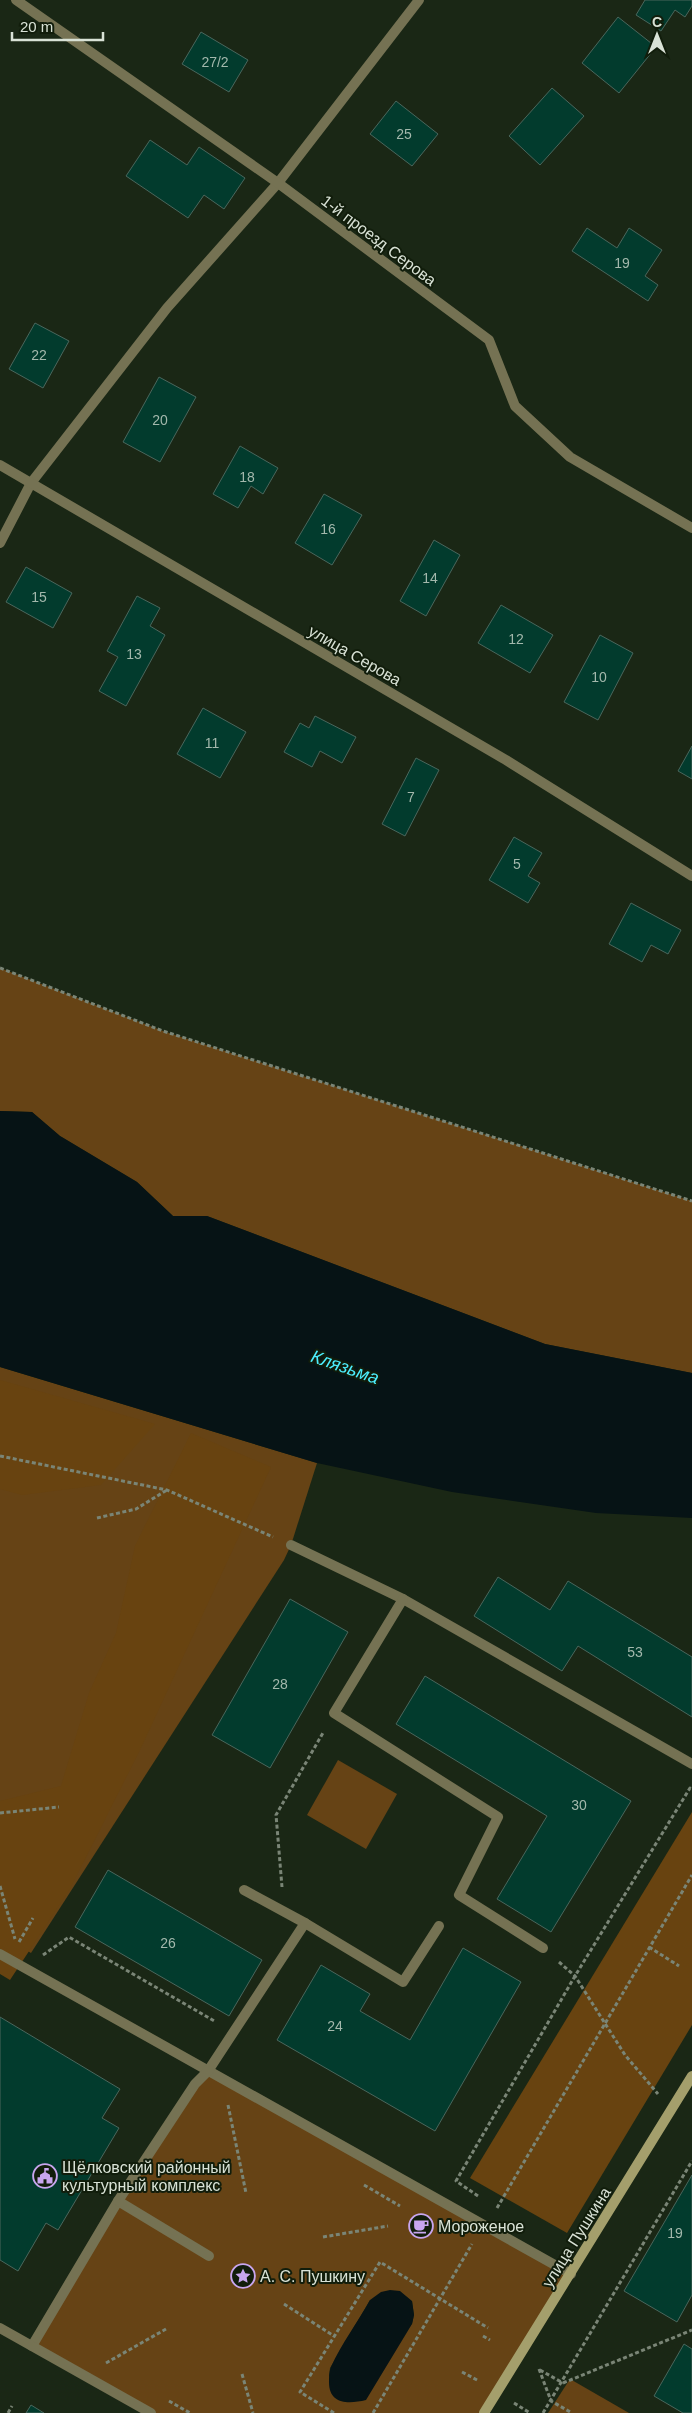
<svg xmlns="http://www.w3.org/2000/svg" width="692" height="2413" font-family="Helvetica,sans-serif">
  <style>
    .green { fill: #664315; fill-rule: evenodd }
    .forest { fill: #684310 }
    .water { fill: #061315 }
    .building { fill: #023b2d; stroke: #4a665c }
    .lines { fill: none; stroke-linecap: round; stroke-linejoin: round }
    .path { stroke: #7a8576; stroke-width: 3; stroke-dasharray: 4 2.5; stroke-linecap: butt }
    .lane { stroke: #757253; stroke-width: 10 }
    .street { stroke: #757253; stroke-width: 10 }
    .secondary { stroke: #a49f6c; stroke-width: 10 }
    .labels { text-anchor: middle; stroke-width: 4; stroke-linejoin: round; paint-order: stroke }
    .number-label { font-size: 14px; fill: #a3b8ac }
    .street-label { font-size: 16px; fill: #d9e2d6; stroke: #111d0b }
    .poi-label { font-size: 16px; fill: #d9e2d6; stroke: #111d0b; text-anchor: start }
    .water-label { font-size: 18px; font-style: italic; fill: #4ceefd; stroke: #111d0b }
  </style>
  <rect width="100%" height="100%" fill="#1a2715"/>
  <g class="green">
    <path d="M0,968L163,1031L692,1201V1373L545,1344L207,1216H173L137,1182L60,1136L32,1112L0,1111Z"/>
    <path d="M0,1367L317,1463L291,1545L284,1560L31,1953L0,1935Z"/>
    <path d="M338,1760L397,1794L366,1849L307,1815Z"/>
    <path d="M208,2071L571,2274L484,2413H151L32,2346L118,2201ZM370,2300L412,2301L414,2315L412,2324L329,2377L330,2368Z"/>
    <path d="M570,2379L629,2413H548Z"/>
  </g>
  <g class="forest">
    <path d="M0,1380L155,1424L101,1485L22,1495L0,1489Z"/>
    <path d="M191,1433L271,1467L140,1750L70,1889L10,1980L0,1974V1801L61,1786L89,1693L116,1633L135,1546Z"/>
    <path d="M692,1812V2025L567,2233L470,2178Z"/>
  </g>
  <g class="water">
    <path d="M0,1111L32,1112L60,1136L137,1182L173,1216H207L545,1344L692,1373V1518L596,1513L452,1492L317,1463L0,1367Z"/>
    <path d="M390,2290L400,2291L412,2301L414,2315L412,2324L366,2400C349,2404 329,2405 329,2382C329,2377 329,2372 331,2367C341,2344 358,2322 370,2300L381,2292Z"/>
  </g>
  <g class="building">
    <path d="M645,0H692V6L685,17L675,10L661,31L636,15Z"/>
    <path d="M618,17L656,47L619,93L582,63Z"/>
    <path d="M201,32L248,60L229,92L182,64Z"/>
    <path d="M552,88L584,116L540,165L509,136Z"/>
    <path d="M396,101L438,134L412,166L370,134Z"/>
    <path d="M150,140L187,165L199,147L245,178L224,209L204,195L188,218L126,176Z"/>
    <path d="M587,228L617,248L629,228L662,250L645,276L658,285L648,301L572,251Z"/>
    <path d="M35,323L69,341L43,388L9,369Z"/>
    <path d="M159,377L196,397L160,462L123,442Z"/>
    <path d="M240,446L278,468L263,494L251,486L238,508L213,494Z"/>
    <path d="M324,494L362,515L332,565L295,543Z"/>
    <path d="M434,540L460,555L426,616L400,601Z"/>
    <path d="M26,567L72,593L53,628L6,602Z"/>
    <path d="M137,596L160,608L150,626L165,635L126,706L99,691L118,657L107,651Z"/>
    <path d="M501,605L553,635L530,673L478,643Z"/>
    <path d="M600,635L633,653L598,720L564,702Z"/>
    <path d="M203,708L246,732L220,778L177,754Z"/>
    <path d="M315,716L356,737L342,763L320,751L312,767L284,752L300,723L309,728Z"/>
    <path d="M692,746V779L678,771Z"/>
    <path d="M416,758L439,770L405,836L382,824Z"/>
    <path d="M514,837L542,853L528,876L540,883L528,903L489,880Z"/>
    <path d="M631,903L681,930L668,954L651,945L642,962L609,944Z"/>
    <path d="M498,1577L550,1610L568,1581L692,1657V1717L578,1646L562,1671L474,1616Z"/>
    <path d="M290,1599L348,1632L270,1768L212,1735Z"/>
    <path d="M425,1676L631,1801L551,1932L497,1899L547,1816L396,1724Z"/>
    <path d="M108,1870L262,1960L229,2016L75,1927Z"/>
    <path d="M463,1948L521,1982L435,2131L277,2040L321,1965L370,1994L360,2011L410,2040Z"/>
    <path d="M0,2017L120,2089L102,2118L119,2128L58,2230L46,2223L18,2271L0,2260Z"/>
    <path d="M692,2175V2295L677,2322L624,2291Z"/>
    <path d="M419,2219L428,2225L423,2233L414,2228Z"/>
    <path d="M684,2344L692,2349V2413H683L654,2396Z"/>
    <path d="M31,2405L44,2413H26Z"/>
  </g>
  <g class="lines">
    <g class="path">
      <path d="M0,968L163,1031L692,1201"/>
      <path d="M0,1456L167,1490L273,1537"/>
      <path d="M97,1518L136,1509L167,1490"/>
      <path d="M0,1813L59,1807"/>
      <path d="M0,1886L15,1939"/>
      <path d="M282,1887L276,1815L324,1731"/>
      <path d="M19,1942L33,1918"/>
      <path d="M649,1947L679,1966"/>
      <path d="M43,1955L69,1937L216,2022"/>
      <path d="M559,1962L575,1976L625,2055L658,2094"/>
      <path d="M228,2105L246,2193"/>
      <path d="M93,2185L100,2190"/>
      <path d="M364,2185L400,2206"/>
      <path d="M478,2196L456,2181L575,1976L690,1788L692,1789"/>
      <path d="M497,2208L692,1875"/>
      <path d="M323,2237L388,2226"/>
      <path d="M284,2304L334,2336"/>
      <path d="M483,2336L490,2340"/>
      <path d="M106,2363L166,2329"/>
      <path d="M539,2369L551,2401L572,2413"/>
      <path d="M540,2370L563,2383"/>
      <path d="M462,2372L479,2381"/>
      <path d="M242,2374L253,2413"/>
      <path d="M563,2383L692,2330"/>
      <path d="M169,2401L190,2413"/>
      <path d="M514,2403L530,2413"/>
      <path d="M8,2413L12,2406"/>
      <path d="M334,2413L300,2392L380,2262L488,2328"/>
      <path d="M373,2413L472,2244"/>
      <path d="M543,2413L692,2161"/>
    </g>
    <g class="lane">
      <path d="M0,543L31,483L167,308L278,183L419,0"/>
      <path d="M291,1545L403,1599L692,1764"/>
      <path d="M403,1599L334,1713L498,1817L459,1895L543,1948"/>
      <path d="M244,1890L305,1923"/>
      <path d="M0,1954L571,2274"/>
      <path d="M32,2346L118,2201L195,2084L208,2071L305,1923L403,1982L439,1926"/>
    </g>
    <g class="street">
      <path d="M16,0L278,183L489,340L515,406L570,457L692,528"/>
      <path d="M0,465L506,760L692,876"/>
      <path d="M118,2201L209,2256"/>
      <path d="M0,2328L151,2413"/>
    </g>
    <path class="secondary" d="M484,2413L692,2076"/>
  </g>
  <defs>
    <g id="civic-ring" transform="scale(1.25)"><circle r="9.5" fill="#111d0b" stroke="#c8a6ef" stroke-width="1.5"/><path d="M-.6-6.5H3V-4.5H.6V-3L4-1V1h2V6H-6V1h2V-1L-.6-3ZM-1.2 2.5V6h2.4V2.5Z" fill="#c8a6ef"/></g>
    <g id="cafe-ring" transform="scale(1.25)"><circle r="9.5" fill="#111d0b" stroke="#c8a6ef" stroke-width="1.5"/><path d="M-5.5-4.5H6V0H3Q3 3.5 0 3.5H-2.5Q-5.5 3.5-5.5 0ZM3-3.2v2h1.7v-2ZM-6 4.5H4V6H-6Z" fill="#c8a6ef"/></g>
    <g id="sight-ring" transform="scale(1.25)"><circle r="9.5" fill="#111d0b" stroke="#c8a6ef" stroke-width="1.5"/><path d="M0-6L1.8-2.2L6-1.7L2.9 1.2L3.7 5.4L0 3.3L-3.7 5.4L-2.9 1.2L-6-1.7L-1.8-2.2Z" fill="#c8a6ef"/></g>
  </defs>
  <g fill-rule="evenodd">
    <use href="#civic-ring" x="45" y="2176"/>
    <use href="#cafe-ring" x="421" y="2226"/>
    <use href="#sight-ring" x="243" y="2276"/>
  </g>
  <g class="labels">
    <g class="number-label">
      <text x="215" y="67">27/2</text>
      <text x="404" y="139">25</text>
      <text x="622" y="268">19</text>
      <text x="39" y="360">22</text>
      <text x="160" y="425">20</text>
      <text x="247" y="482">18</text>
      <text x="328" y="534">16</text>
      <text x="430" y="583">14</text>
      <text x="39" y="602">15</text>
      <text x="516" y="644">12</text>
      <text x="134" y="659">13</text>
      <text x="599" y="682">10</text>
      <text x="212" y="748">11</text>
      <text x="411" y="802">7</text>
      <text x="517" y="869">5</text>
      <text x="635" y="1657">53</text>
      <text x="280" y="1689">28</text>
      <text x="579" y="1810">30</text>
      <text x="168" y="1948">26</text>
      <text x="335" y="2031">24</text>
      <text x="675" y="2238">19</text>
    </g>
    <g class="street-label">
      <text transform="translate(379 240) rotate(37)" y="6">1-й проезд Серова</text>
      <text transform="translate(355 655) rotate(30)" y="6">улица Серова</text>
      <text transform="translate(576 2237) rotate(-58)" y="6">улица Пушкина</text>
    </g>
    <g class="poi-label">
      <text x="62" y="2173">Щёлковский районный<tspan x="62" dy="18">культурный комплекс</tspan></text>
      <text x="438" y="2232">Мороженое</text>
      <text x="260" y="2282">А. С. Пушкину</text>
    </g>
    <g class="water-label">
      <text transform="translate(345 1367) rotate(19)" y="6">Клязьма</text>
    </g>
  </g>
  <g transform="translate(657 35)" stroke="#111d0b" stroke-width="4" paint-order="stroke">
  <path d="M0-4L9 19L0 12L-9 19Z" fill="#d9e2d6"/>
  <text y="-8" font-size="14" font-weight="bold" text-anchor="middle" fill="#d9e2d6">С</text>
  </g>
  <path d="M12 32v8h91v-8" fill="none" stroke="#d9e2d6" stroke-width="2.5"/>
  <text x="20" y="32" font-size="15" fill="#d9e2d6" stroke="#111d0b" stroke-width="4" paint-order="stroke">20 m</text>
</svg>
